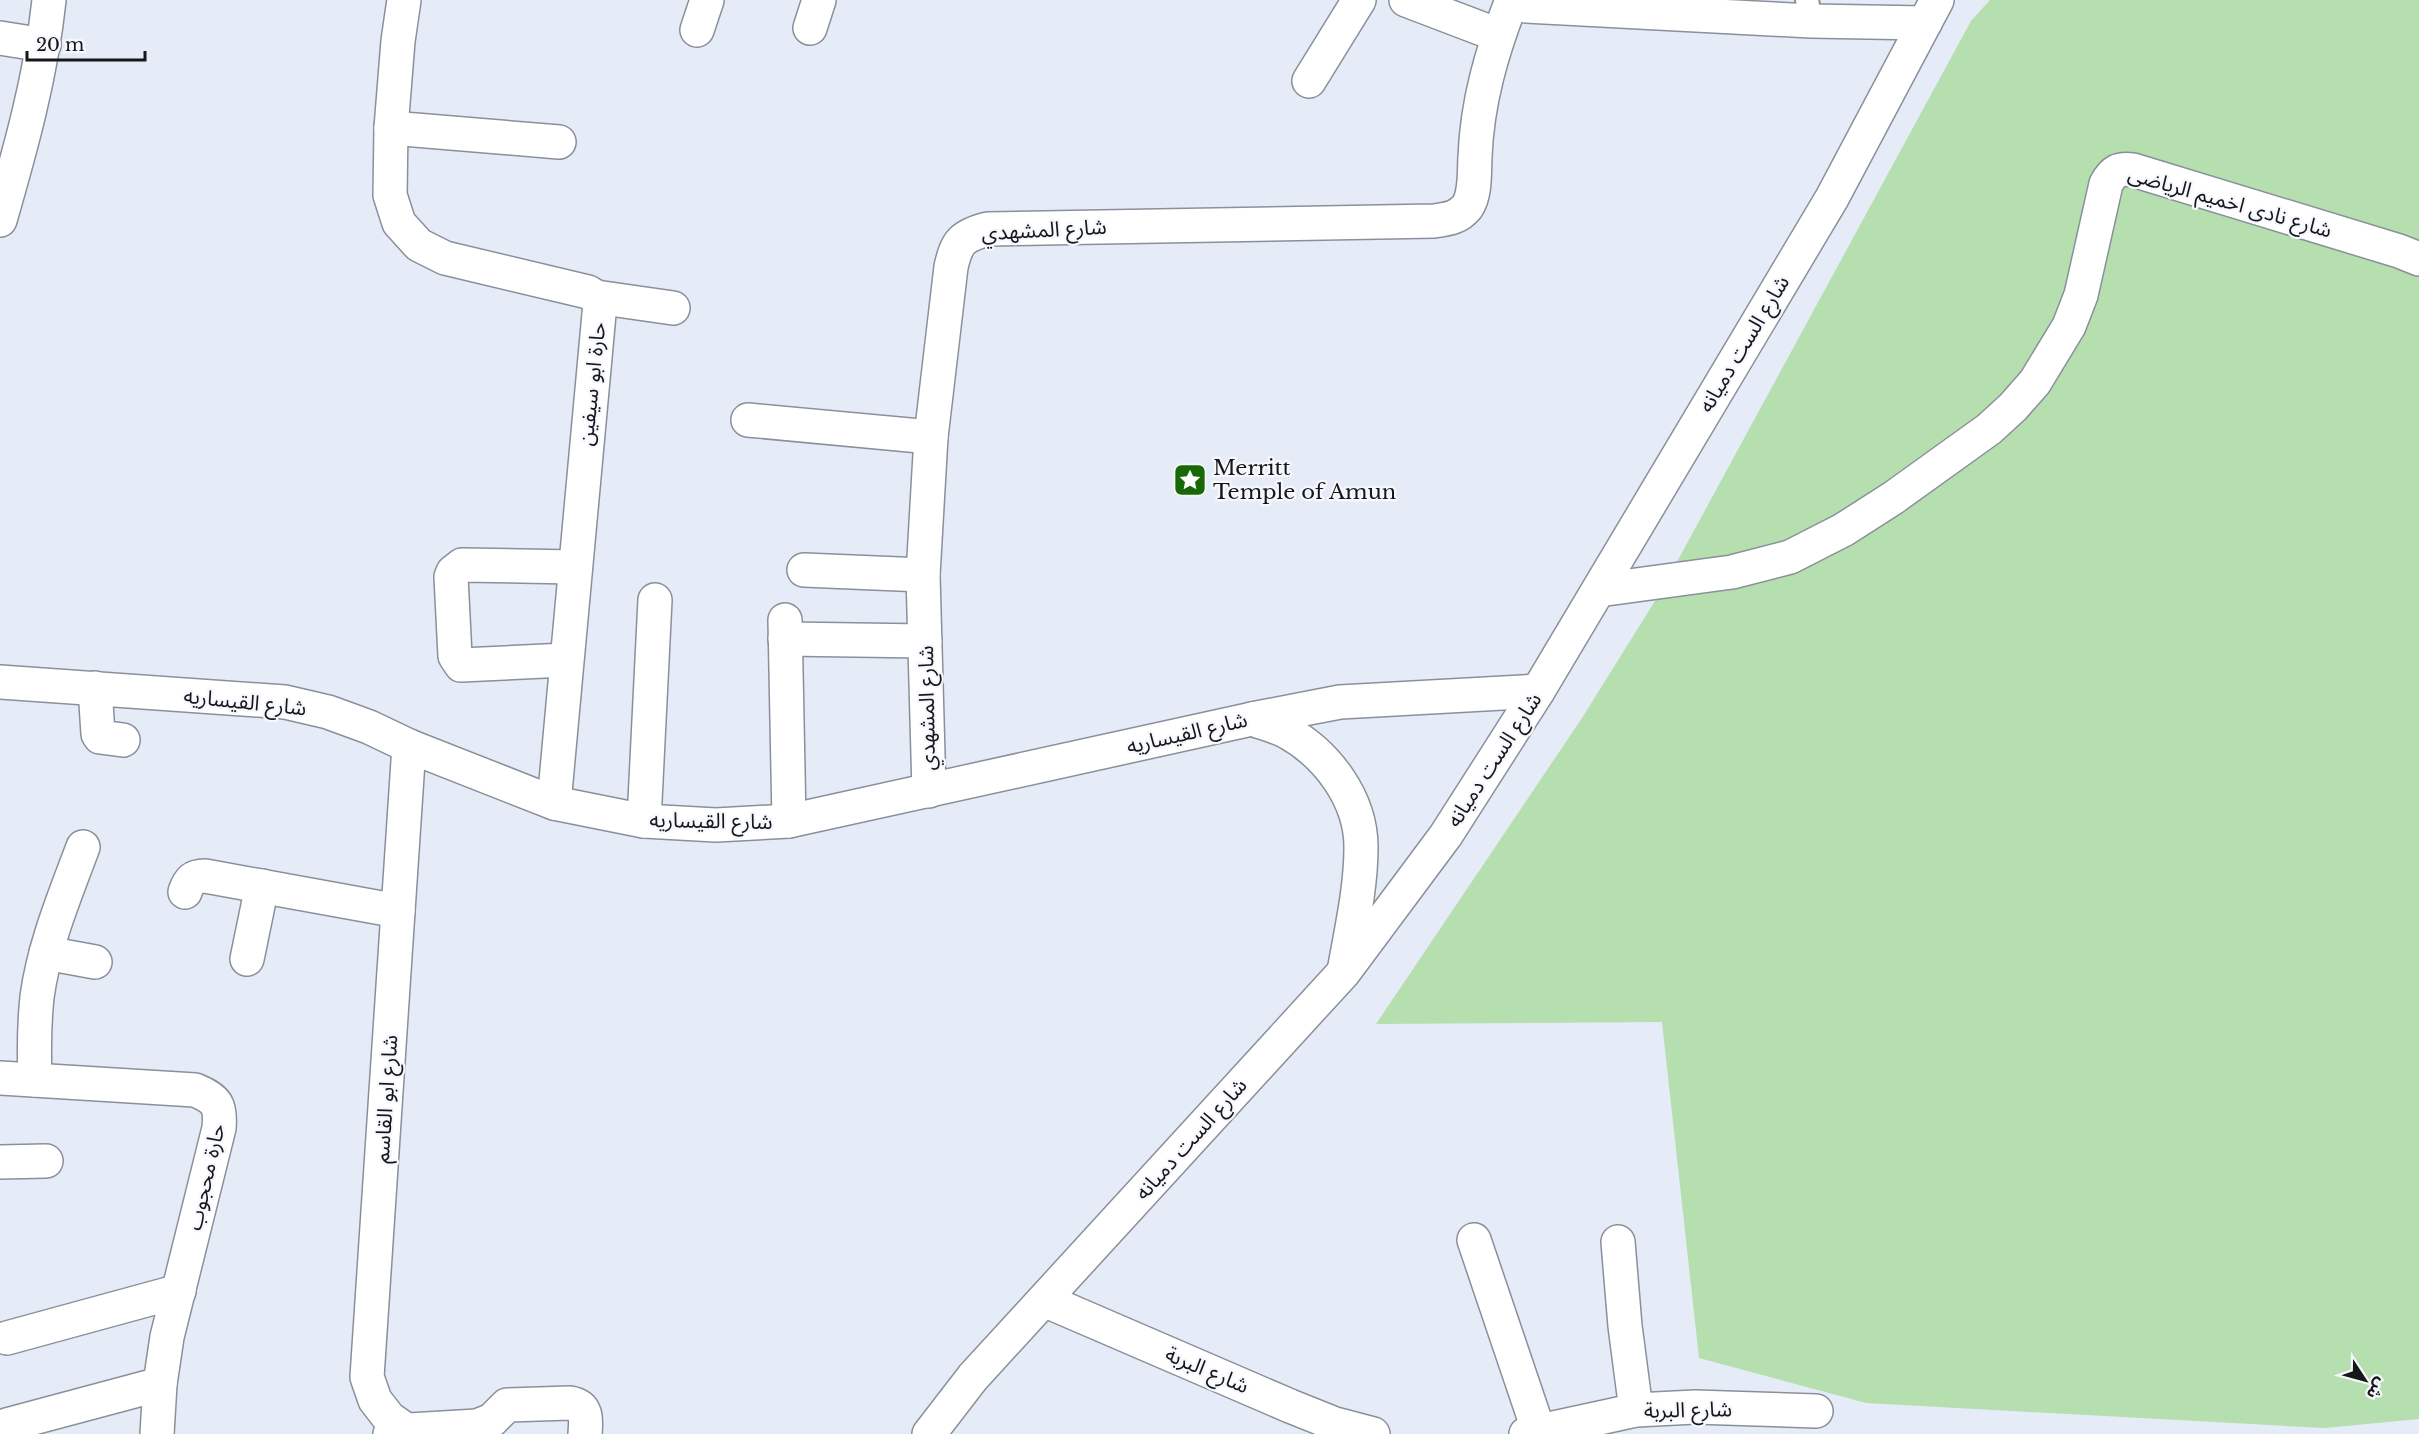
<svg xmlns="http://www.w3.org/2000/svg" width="2419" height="1434" font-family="'Libre Baskerville','Noto Sans Arabic',serif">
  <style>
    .green { fill: #b5dfae }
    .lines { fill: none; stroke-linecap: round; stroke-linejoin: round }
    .lane-casing { stroke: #8a909a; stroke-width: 26 }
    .street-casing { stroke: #8a909a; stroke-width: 36 }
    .secondary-casing { stroke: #8a909a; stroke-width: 36 }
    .lane { stroke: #fff; stroke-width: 22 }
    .street { stroke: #fff; stroke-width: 33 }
    .secondary { stroke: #fff; stroke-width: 33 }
    .labels { text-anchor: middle; stroke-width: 4.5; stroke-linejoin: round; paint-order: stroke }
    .street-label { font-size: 21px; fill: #15171b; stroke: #f6f8fd }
    .poi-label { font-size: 21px; fill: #15171b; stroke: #f6f8fd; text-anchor: start }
  </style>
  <rect width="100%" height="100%" fill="#e5ebf7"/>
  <path class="green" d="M1990,0H2419V1419L2325,1428L1866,1403L1699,1358L1662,1022L1376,1024L1582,718L1660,593L1971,21Z"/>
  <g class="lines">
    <g class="lane-casing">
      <path id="lane" d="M1807,0L1811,21"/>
    </g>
    <g class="street-casing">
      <g id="street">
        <path d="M404,0L398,41L391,128L390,195L399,223L419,245L445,258L588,292L596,297L600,303L554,803"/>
        <path d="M1406,0L1498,35"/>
        <path d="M1515,0L1526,6L1811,21L1925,23"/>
        <path d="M810,28L819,0"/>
        <path d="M697,30L707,0"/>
        <path d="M0,38L44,45"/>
        <path d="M1309,81L1359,0"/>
        <path d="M391,128L559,142"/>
        <path d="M0,220C21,147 41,76 49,0"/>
        <path d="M596,297L673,308"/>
        <path d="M748,420L931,437"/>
        <path d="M804,570L923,575"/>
        <path d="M1599,590L1732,572L1790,557L1843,530L1893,498L1989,429L2013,407L2035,382L2069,326L2081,295L2106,184C2113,171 2119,168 2133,170L2399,251L2419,259"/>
        <path d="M785,620L789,821"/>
        <path d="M785,639L925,641"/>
        <path d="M566,660L461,665L455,656L451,577L453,572L462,565L574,567"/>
        <path d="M0,682L285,702L328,712L369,727L409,746L554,803L644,821L716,825L789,821L1252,719L1340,702L1538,691"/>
        <path d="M95,688L98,734L100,737L123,740"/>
        <path d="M929,791L923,575L931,437L951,267C957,241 962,236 988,229L1434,221C1448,219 1458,218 1467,207C1476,194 1474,172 1475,157C1477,102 1492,51 1512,0"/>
        <path d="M644,821L655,600"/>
        <path d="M185,892C189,880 193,876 205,876L398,911"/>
        <path d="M46,953L95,962"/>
        <path d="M247,959L262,886"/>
        <path d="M0,1078L195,1090C217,1099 221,1105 219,1128L167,1337L160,1384L157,1434"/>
        <path d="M35,1080C34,1052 34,1025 37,997C44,945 65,895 83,847"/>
        <path d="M0,1162L46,1161"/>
        <path d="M1474,1240L1539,1432"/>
        <path d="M1618,1242L1625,1326L1636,1410"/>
        <path d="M1044,1300L1290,1406L1335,1424L1373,1434"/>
        <path d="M7,1338L179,1291"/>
        <path d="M7,1425L160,1384"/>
        <path d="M390,1434L409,1430L477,1426L492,1420L507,1405L570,1403C588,1406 586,1420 585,1434"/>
        <path d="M1526,1434L1636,1410L1695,1407L1816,1411"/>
      </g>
    </g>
    <g class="secondary-casing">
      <g id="secondary">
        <path d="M1252,719C1263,723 1276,726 1287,732C1327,754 1361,799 1361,847C1361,887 1352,927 1345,966"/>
        <path d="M409,746L367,1377L375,1400L389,1418L412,1434"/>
        <path d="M929,1434L973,1377L1344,972L1446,835L1538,691L1832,198L1937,0"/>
      </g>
    </g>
    <use href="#lane" class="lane"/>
    <use href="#street" class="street"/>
    <use href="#secondary" class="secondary"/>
  </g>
  <defs>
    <g id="sight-square" transform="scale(1.725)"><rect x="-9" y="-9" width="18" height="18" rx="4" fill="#196807" stroke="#f6f8fd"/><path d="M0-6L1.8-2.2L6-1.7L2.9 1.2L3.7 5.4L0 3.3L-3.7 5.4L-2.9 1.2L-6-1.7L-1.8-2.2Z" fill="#fff"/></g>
  </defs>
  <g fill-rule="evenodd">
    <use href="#sight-square" x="1190" y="480"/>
  </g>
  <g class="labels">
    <g class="street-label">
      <text transform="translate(2230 202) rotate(16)" y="7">شارع نادى اخميم الرياضى</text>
      <text transform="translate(1044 230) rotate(-3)" y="7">شارع المشهدي</text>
      <text transform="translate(1744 344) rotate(-59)" y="7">شارع الست دميانه</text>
      <text transform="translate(592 384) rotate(-84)" y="7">حارة ابو سيفين</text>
      <text transform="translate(245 702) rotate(6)" y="7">شارع القيساريه</text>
      <text transform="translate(927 708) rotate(-91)" y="7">شارع المشهدي</text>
      <text transform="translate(1187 733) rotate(-13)" y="7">شارع القيساريه</text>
      <text transform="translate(1494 760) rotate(-57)" y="7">شارع الست دميانه</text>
      <text transform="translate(711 821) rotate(1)" y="7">شارع القيساريه</text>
      <text transform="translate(386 1099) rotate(-86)" y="7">شارع ابو القاسم</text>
      <text transform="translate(1191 1139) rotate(-48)" y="7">شارع الست دميانه</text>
      <text transform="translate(206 1177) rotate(-77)" y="7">حارة محجوب</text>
      <text transform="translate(1207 1370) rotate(23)" y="7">شارع البربة</text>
      <text transform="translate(1688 1410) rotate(-1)" y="7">شارع البربة</text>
    </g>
    <g class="poi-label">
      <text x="1213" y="475">Merritt<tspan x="1213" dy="24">Temple of Amun</tspan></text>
    </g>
  </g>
  <g transform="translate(2365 1380) rotate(126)" stroke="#f6f8fd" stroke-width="4.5" paint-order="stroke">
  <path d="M0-4.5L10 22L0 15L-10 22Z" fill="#15171b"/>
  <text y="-9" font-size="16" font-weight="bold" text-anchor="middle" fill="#15171b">ش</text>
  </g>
  <path d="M27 51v9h118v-9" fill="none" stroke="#15171b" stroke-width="3"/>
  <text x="36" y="51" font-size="18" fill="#15171b" stroke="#f6f8fd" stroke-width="4.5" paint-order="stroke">20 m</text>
</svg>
